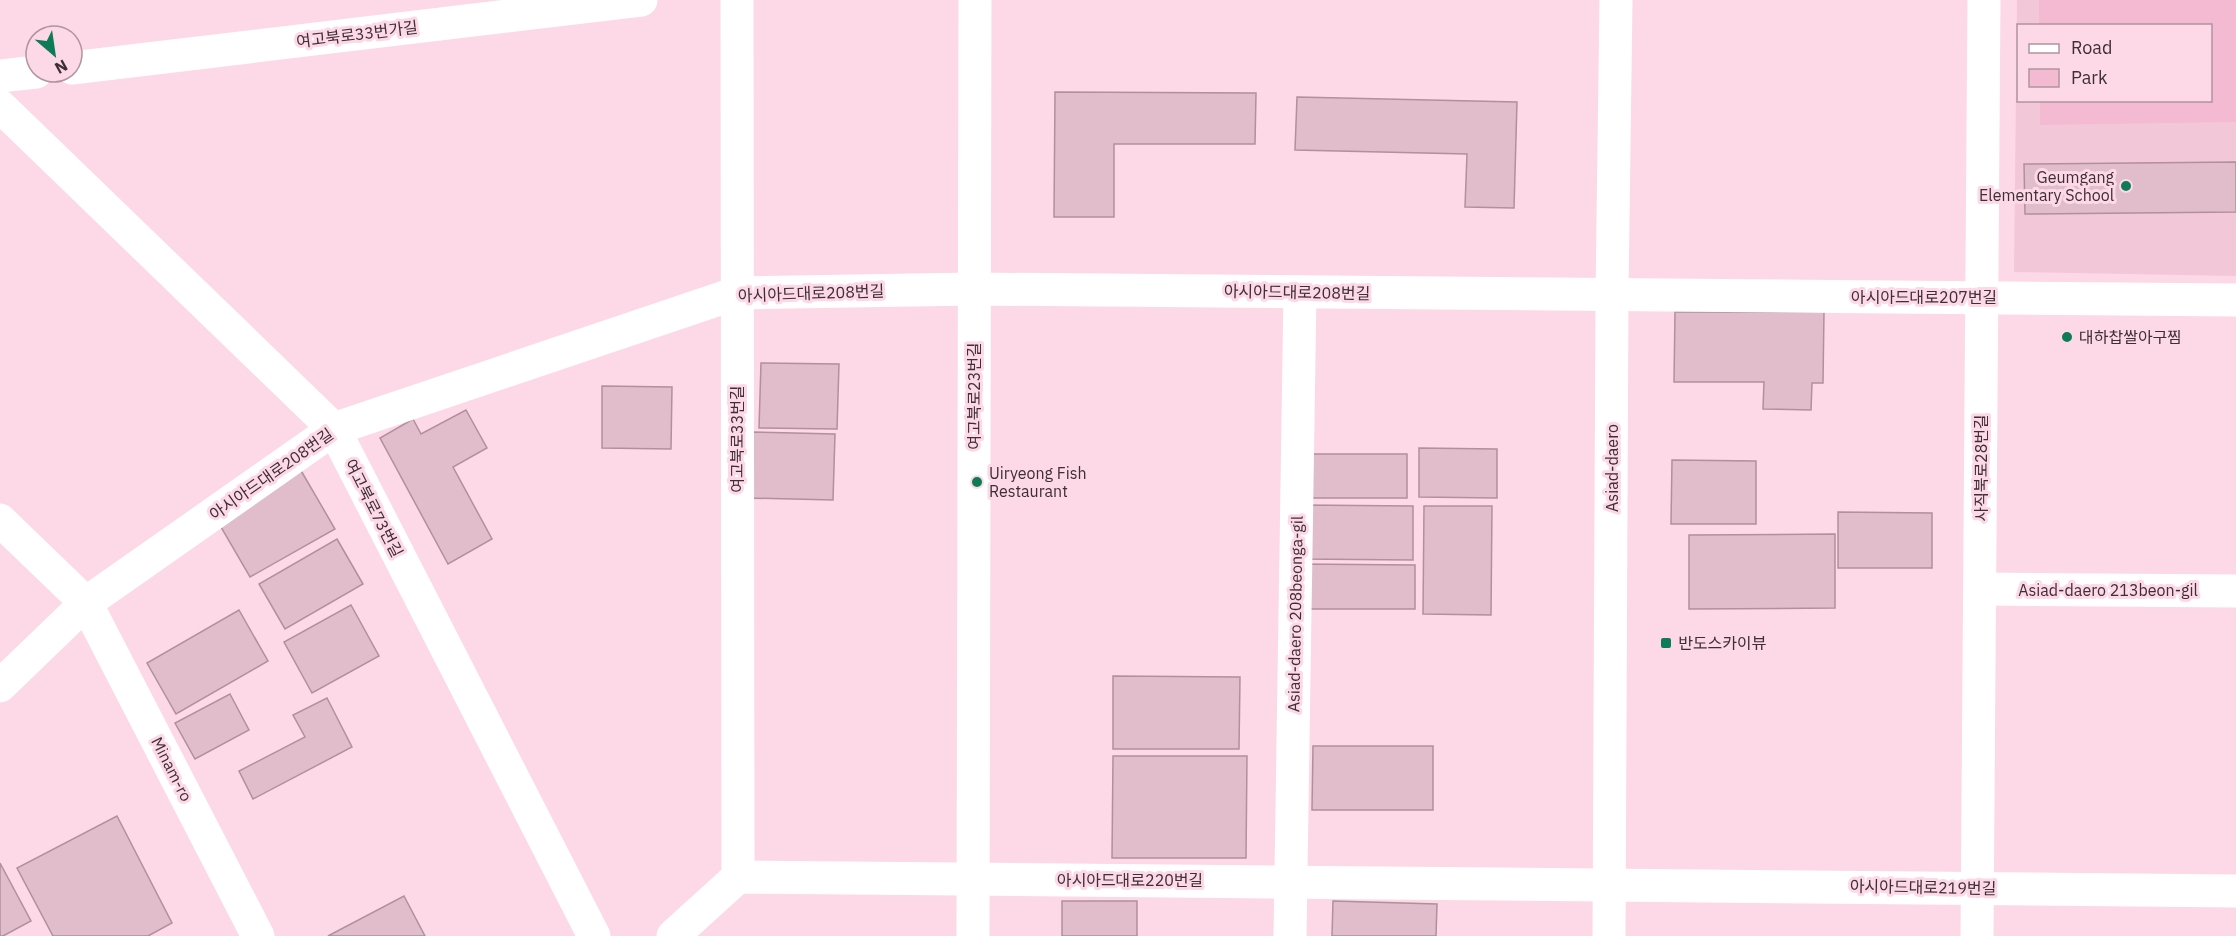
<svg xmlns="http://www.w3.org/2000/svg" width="2236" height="936" font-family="'IBM Plex Sans','Noto Sans KR',sans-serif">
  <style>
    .built { fill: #f2c8d9; fill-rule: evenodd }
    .green { fill: #f4bad2 }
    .building { fill: #e1bdcb; stroke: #b18f9d; stroke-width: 1.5 }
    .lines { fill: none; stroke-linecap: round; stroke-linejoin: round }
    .minor { stroke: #fff; stroke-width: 33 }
    .major { stroke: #fff; stroke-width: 33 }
    .poi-dot { fill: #0d7b56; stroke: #fdd8e7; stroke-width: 2 }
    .labels { text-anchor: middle; stroke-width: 6; stroke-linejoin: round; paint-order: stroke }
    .street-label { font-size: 16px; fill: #3d2f34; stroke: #fdd8e7 }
    .poi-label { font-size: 16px; fill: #3d2f34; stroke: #fdd8e7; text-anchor: start }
  </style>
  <rect width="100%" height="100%" fill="#fdd8e7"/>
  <path class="built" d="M2017,0H2236V276L2014,272ZM2018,26H2210V100H2018Z"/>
  <path class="green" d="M2039,0H2236V122L2040,125V101L2210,100V26L2039,25Z"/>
  <g class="building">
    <path d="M1055,92L1256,93L1255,144H1114V217H1054Z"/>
    <path d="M1297,97L1517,102L1514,208L1465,207L1467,154L1295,150Z"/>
    <path d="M2236,162V212L2025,214L2024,164Z"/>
    <path d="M1675,312H1824L1823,383H1812L1811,410L1763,409L1764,382H1674Z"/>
    <path d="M761,363L839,364L837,429L759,428Z"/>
    <path d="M602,386L672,387L671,449L602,448Z"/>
    <path d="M466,410L487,448L453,467L492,539L448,564L380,438L413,419L421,434Z"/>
    <path d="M749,432L835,434L833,500L747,498Z"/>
    <path d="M1419,448L1497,449V498L1419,497Z"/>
    <rect x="1290" y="454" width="117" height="44"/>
    <path d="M1672,460L1756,461V524H1671Z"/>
    <path d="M296,462L335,529L250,577L218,522Z"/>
    <path d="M1301,505L1413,506V560L1300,559Z"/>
    <path d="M1424,506H1492L1491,615L1423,614Z"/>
    <path d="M1838,512L1932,513V568H1838Z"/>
    <path d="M1835,534V608L1689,609V535Z"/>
    <path d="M337,539L363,584L285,629L259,584Z"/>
    <path d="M1298,564L1415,565V609H1298Z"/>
    <path d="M351,605L379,656L312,693L284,642Z"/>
    <path d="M239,610L268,661L176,714L147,663Z"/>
    <path d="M1113,676L1240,677L1239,749H1113Z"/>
    <path d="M230,694L249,730L195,759L175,723Z"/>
    <path d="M327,698L352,747L253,799L239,771L305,737L293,715Z"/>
    <path d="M1313,746H1433V810H1312Z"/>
    <path d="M1113,756H1247L1246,858H1112Z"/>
    <path d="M117,816L172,923L148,936H53L17,868Z"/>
    <path d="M0,863L31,921L3,936H0Z"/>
    <path d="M404,896L425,936H328Z"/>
    <rect x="1062" y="901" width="75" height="35"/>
    <path d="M1333,901L1437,904L1436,936H1332Z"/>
  </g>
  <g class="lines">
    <g class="minor">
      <path d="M737,0L738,877"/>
      <path d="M72,68L641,0"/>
      <path d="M0,76L36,72"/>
      <path d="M0,106L334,429L594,936"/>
      <path d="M1980,589L2236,591"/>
      <path d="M0,686L86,603L334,429L737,293L974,289L2236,300"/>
      <path d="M673,936L738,877L2236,891"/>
      <path d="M973,936L975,0"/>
      <path d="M1290,936L1300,292"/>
      <path d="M1977,936L1984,0"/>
    </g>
    <g class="major">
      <path d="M0,520L86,603L258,936"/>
      <path d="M1609,936L1612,295L1616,0"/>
    </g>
  </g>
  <g class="poi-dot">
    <circle cx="2126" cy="186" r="6"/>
    <circle cx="2067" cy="337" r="6"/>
    <circle cx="977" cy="482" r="6"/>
    <rect x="1660" y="637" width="12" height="12" rx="3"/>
  </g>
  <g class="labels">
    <g class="street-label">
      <text transform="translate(357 34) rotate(-7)" y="6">여고북로33번가길</text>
      <text transform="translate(1297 292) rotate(1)" y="6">아시아드대로208번길</text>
      <text transform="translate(811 293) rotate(-2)" y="6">아시아드대로208번길</text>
      <text x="1924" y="303">아시아드대로207번길</text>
      <text transform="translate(974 396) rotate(-90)" y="6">여고북로23번길</text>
      <text transform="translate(737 439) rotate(-90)" y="6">여고북로33번길</text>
      <text transform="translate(1612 468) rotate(-90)" y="6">Asiad-daero</text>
      <text transform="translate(1981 468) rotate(-90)" y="6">사직북로28번길</text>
      <text transform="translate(271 474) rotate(-35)" y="6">아시아드대로208번길</text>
      <text transform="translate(374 508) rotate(63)" y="6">여고북로73번길</text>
      <text x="2108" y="596">Asiad-daero 213beon-gil</text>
      <text transform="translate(1295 614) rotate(-89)" y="6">Asiad-daero 208beonga-gil</text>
      <text transform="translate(172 769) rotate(63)" y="6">Minam-ro</text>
      <text x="1130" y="886">아시아드대로220번길</text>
      <text transform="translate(1923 887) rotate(1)" y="6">아시아드대로219번길</text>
    </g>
    <g class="poi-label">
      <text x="2114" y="183" text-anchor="end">Geumgang<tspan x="2114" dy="18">Elementary School</tspan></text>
      <text x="2079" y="343">대하찹쌀아구찜</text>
      <text x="989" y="479">Uiryeong Fish<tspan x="989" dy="18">Restaurant</tspan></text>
      <text x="1678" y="649">반도스카이뷰</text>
    </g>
  </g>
  <rect x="2017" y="24" width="195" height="78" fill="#fdd8e7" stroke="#b0949f" stroke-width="1.5"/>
  <rect x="2029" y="44" width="30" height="9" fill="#ffffff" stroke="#b0949f" stroke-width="1.5"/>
  <text x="2071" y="54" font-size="18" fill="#3d2f34">Road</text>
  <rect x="2029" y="69" width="30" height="18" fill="#f4bad2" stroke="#b0949f" stroke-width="1.5"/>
  <text x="2071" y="84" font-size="18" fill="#3d2f34">Park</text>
  <g transform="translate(54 54) rotate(151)"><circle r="28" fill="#fdd8e7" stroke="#b0949f" stroke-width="1.5"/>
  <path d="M0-4.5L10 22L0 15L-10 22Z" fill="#0d7b56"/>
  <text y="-9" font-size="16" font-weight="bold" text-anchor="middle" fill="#3d2f34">N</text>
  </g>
</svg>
